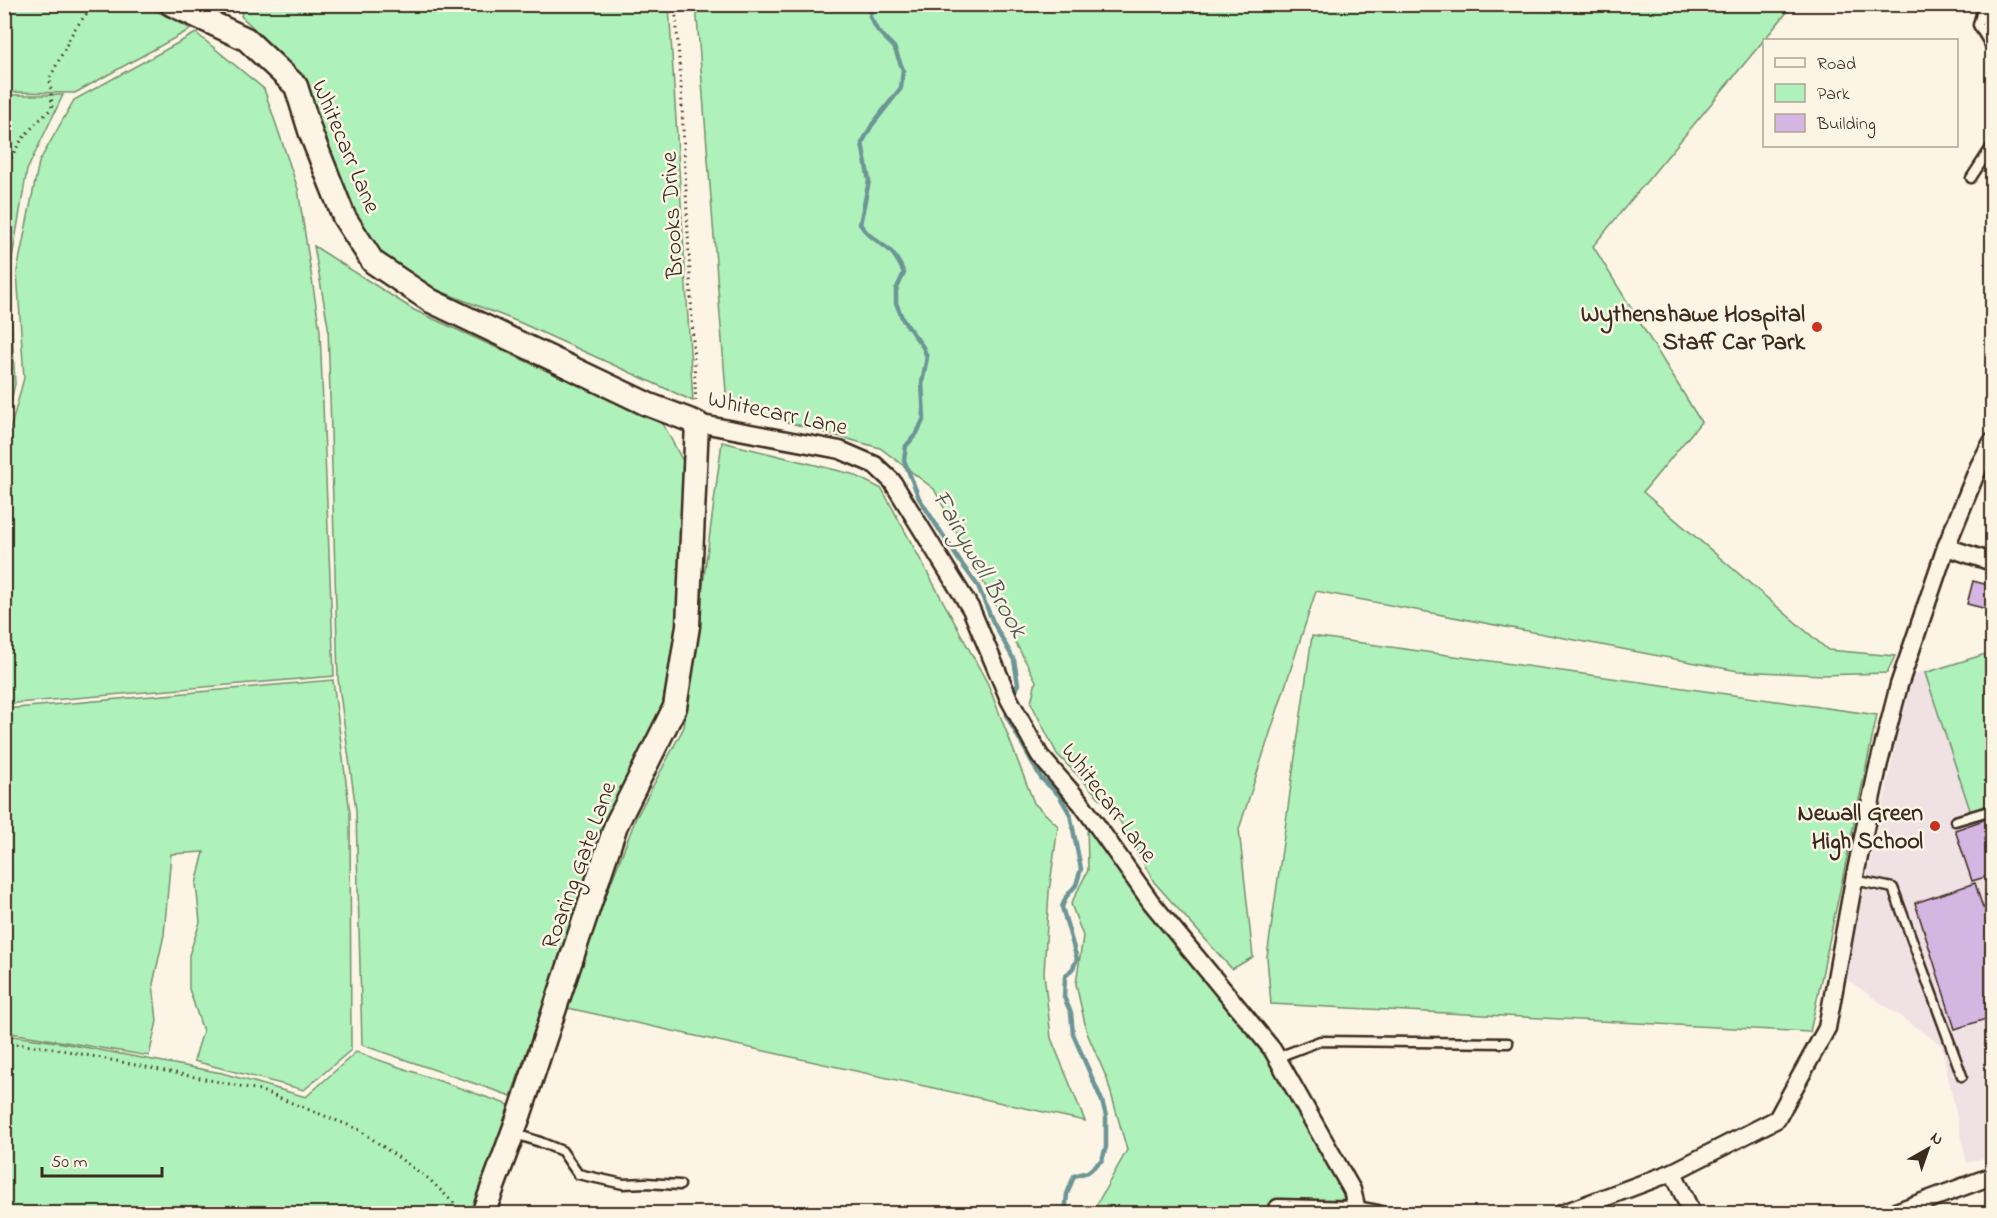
<svg xmlns="http://www.w3.org/2000/svg" width="1997" height="1218" font-family="'Indie Flower',sans-serif">
  <style>
    .built { fill: #f0e2e4 }
    .green { fill: #aff1ba; stroke: #758e6c; stroke-width: 1.5 }
    .lines { fill: none; stroke-linecap: round; stroke-linejoin: round }
    .stream { stroke: #6c9596; stroke-width: 4.5 }
    .building { fill: #d5b5e1; stroke: #3b2a1e; stroke-width: 1.5 }
    .lane-casing { stroke: #3b2a1e; stroke-width: 13 }
    .street-casing { stroke: #3b2a1e; stroke-width: 21 }
    .secondary-casing { stroke: #3b2a1e; stroke-width: 27 }
    .path { stroke: #3b2a1e; stroke-width: 3; stroke-dasharray: 1.5 4.5; stroke-linecap: butt }
    .lane { stroke: #fcf5e5; stroke-width: 8 }
    .street { stroke: #fcf5e5; stroke-width: 16 }
    .secondary { stroke: #fcf5e5; stroke-width: 22 }
    .poi-dot { fill: #c8321e; stroke: #fcf5e5; stroke-width: 2 }
    .labels { text-anchor: middle; stroke-width: 5; stroke-linejoin: round; paint-order: stroke }
    .street-label { font-size: 24px; fill: #3b2a1e; stroke: #fcf5e5 }
    .poi-label { font-size: 24px; font-weight: bold; fill: #3b2a1e; stroke: #fcf5e5; text-anchor: end }
    .water-label { font-size: 26px; font-style: italic; fill: #4f5750; stroke: #fcf5e5 }
  </style>
  <rect width="100%" height="100%" fill="#fcf5e5"/>
  <filter id="ink" filterUnits="userSpaceOnUse"><feTurbulence type="fractalNoise" baseFrequency=".0167" numOctaves="2"/><feDisplacementMap in="SourceGraphic" scale="12" xChannelSelector="R" yChannelSelector="G"/><feConvolveMatrix kernelMatrix="1 2 1 2 8 2 1 2 1" color-interpolation-filters="sRGB"/></filter>
  <g filter="url(#ink)">
    <path class="built" d="M1992,651V1156L1967,1163L1941,1045L1845,978L1911,675Z"/>
    <g class="green">
      <path d="M5,4L145,5L191,29L75,93L5,92Z"/>
      <path d="M244,4L669,5L693,401L521,323L435,289L381,252L337,184L307,80L241,16Z"/>
      <path d="M696,5H1793L1593,246L1701,422L1643,492L1828,650L1895,656L1887,673L1822,675L1738,671L1316,591L1239,829L1253,957L1232,969L1154,882L1117,816L1057,754L1031,703L1036,681L934,489L880,448L727,405Z"/>
      <path d="M196,33L264,89L298,189L320,331L334,676L5,704V449L24,378L17,271L39,162L74,100Z"/>
      <path d="M5,95H63L27,170L9,276L15,384L5,426Z"/>
      <path d="M314,246L414,310L663,424L686,467L676,627L661,713L607,824L511,1096L362,1045L356,810L338,679L328,326Z"/>
      <path d="M722,442L852,474L882,489L988,684L1034,803L1058,826L1049,892L1044,973L1051,1038L1085,1121L563,1007L636,818L684,727Z"/>
      <path d="M1312,636L1877,715L1810,1032L1271,1004L1267,957Z"/>
      <path d="M1992,652V807L1971,813L1925,673Z"/>
      <path d="M333,680L350,813L351,1050L304,1090L194,1061L203,1031L189,989V955L200,922L196,884L204,852L171,854L164,935L153,984L157,1021L149,1056L5,1032V709Z"/>
      <path d="M1087,819L1146,910L1269,1060L1342,1187L1344,1199L1268,1203L1267,1213H1092L1127,1150L1107,1079L1087,1033L1076,984L1083,936L1071,904L1088,870Z"/>
      <path d="M5,1035L57,1042L222,1073L306,1097L356,1052L509,1105L474,1213L5,1214Z"/>
    </g>
    <g class="lines">
      <g class="stream">
        <path d="M871,4L870,17L878,31L894,47L903,70L901,88L872,125L862,143L869,181L860,224C867,235 876,240 887,248C895,254 900,264 904,273L896,290V303L903,320L923,347L927,357L922,383L924,418L917,433L906,446L904,460L919,498L959,560L978,586L993,622L1014,660L1018,684L1013,695"/>
        <path d="M1007,708V717L1041,778L1059,795L1070,814L1081,869L1076,885L1066,897L1062,907L1077,959L1073,968L1065,977L1064,997L1071,1013L1073,1034L1102,1101L1106,1116V1147L1102,1160L1088,1172L1074,1176L1067,1194L1065,1214"/>
      </g>
    </g>
    <g class="building">
      <path d="M1973,581L1992,586L1987,609L1967,604Z"/>
      <path d="M1992,817V875L1972,881L1955,830Z"/>
      <path d="M1975,883L1983,908L1992,902V1017L1955,1029L1915,903Z"/>
    </g>
    <g class="lines">
      <g class="lane-casing">
        <g id="lane">
          <path d="M1986,4L1982,10L1978,25L1992,48"/>
          <path d="M1971,178L1992,146"/>
          <path d="M1955,821L1992,810"/>
          <path d="M1854,880L1893,888L1962,1076"/>
          <path d="M1279,1061L1286,1054L1320,1041L1508,1043"/>
          <path d="M513,1133L540,1142L562,1151L578,1174L623,1184L646,1183L680,1185"/>
        </g>
      </g>
      <g class="street-casing">
        <g id="street">
          <path d="M697,423L840,450L875,465L892,481L971,609L1009,699L1040,756L1081,803L1151,902L1272,1049L1352,1190L1357,1210"/>
          <path d="M1946,547L1992,562"/>
          <path d="M1673,1172L1777,1119L1827,1028L1854,880L1878,767L1899,685L1946,547L1979,466L1992,442"/>
          <path d="M1274,1214L1278,1208L1357,1210L1378,1214"/>
          <path d="M1561,1214L1673,1172L1692,1214"/>
          <path d="M1890,1214L1992,1176"/>
        </g>
      </g>
      <g class="secondary-casing">
        <path id="secondary" d="M171,4L246,39L296,86L311,134L344,217L373,262L431,301L647,404L697,423L688,626L675,707L616,825L519,1116L483,1214"/>
      </g>
      <g class="path">
        <path d="M675,4L681,85L696,404"/>
        <path d="M4,181C12,145 27,132 52,108L50,78L74,30L94,4"/>
        <path d="M4,1043L52,1048L259,1090L358,1129L429,1179L465,1214"/>
      </g>
      <use href="#lane" class="lane"/>
      <use href="#street" class="street"/>
      <use href="#secondary" class="secondary"/>
    </g>
  </g>
  <g class="poi-dot">
    <circle cx="1817" cy="327" r="6"/>
    <circle cx="1935" cy="826" r="6"/>
  </g>
  <g class="labels">
    <g class="street-label">
      <text transform="translate(347 146) rotate(67)" y="8">Whitecarr Lane</text>
      <text transform="translate(671 215) rotate(-93)" y="8">Brooks Drive</text>
      <text transform="translate(778 412) rotate(12)" y="8">Whitecarr Lane</text>
      <text transform="translate(1110 802) rotate(53)" y="8">Whitecarr Lane</text>
      <text transform="translate(578 865) rotate(-70)" y="8">Roaring Gate Lane</text>
    </g>
    <g class="poi-label">
      <text x="1805" y="321">Wythenshawe Hospital<tspan x="1805" dy="28">Staff Car Park</tspan></text>
      <text x="1923" y="820">Newall Green<tspan x="1923" dy="28">High School</tspan></text>
    </g>
    <g class="water-label">
      <text transform="translate(981 563) rotate(60)" y="9">Fairywell Brook</text>
    </g>
  </g>
  <rect width="1997" height="1218" fill="none" stroke="#fcf5e5" stroke-width="24"/>
  <rect x="12" y="12" width="1973" height="1194" fill="none" stroke="#3b2a1e" stroke-width="2" filter="url(#ink)"/>
  <rect x="1763" y="39" width="195" height="108" fill="#fcf5e5" stroke="#afa495" stroke-width="1.5"/>
  <rect x="1775" y="58" width="30" height="9" fill="#fcf5e5" stroke="#afa495" stroke-width="1.5"/>
  <text x="1817" y="69" font-size="18" fill="#3b2a1e">Road</text>
  <rect x="1775" y="84" width="30" height="18" fill="#aff1ba" stroke="#afa495" stroke-width="1.5"/>
  <text x="1817" y="99" font-size="18" fill="#3b2a1e">Park</text>
  <rect x="1775" y="114" width="30" height="18" fill="#d5b5e1" stroke="#afa495" stroke-width="1.5"/>
  <text x="1817" y="129" font-size="18" fill="#3b2a1e">Building</text>
  <g transform="translate(1928 1149) rotate(40)" stroke="#fcf5e5" stroke-width="4.5" paint-order="stroke">
  <path d="M0-4.5L10 22L0 15L-10 22Z" fill="#3b2a1e"/>
  <text y="-9" font-size="16" font-weight="bold" text-anchor="middle" fill="#3b2a1e">N</text>
  </g>
  <path d="M42 1167v9h120v-9" fill="none" stroke="#3b2a1e" stroke-width="3"/>
  <text x="51" y="1167" font-size="18" fill="#3b2a1e" stroke="#fcf5e5" stroke-width="4.5" paint-order="stroke">50 m</text>
</svg>
